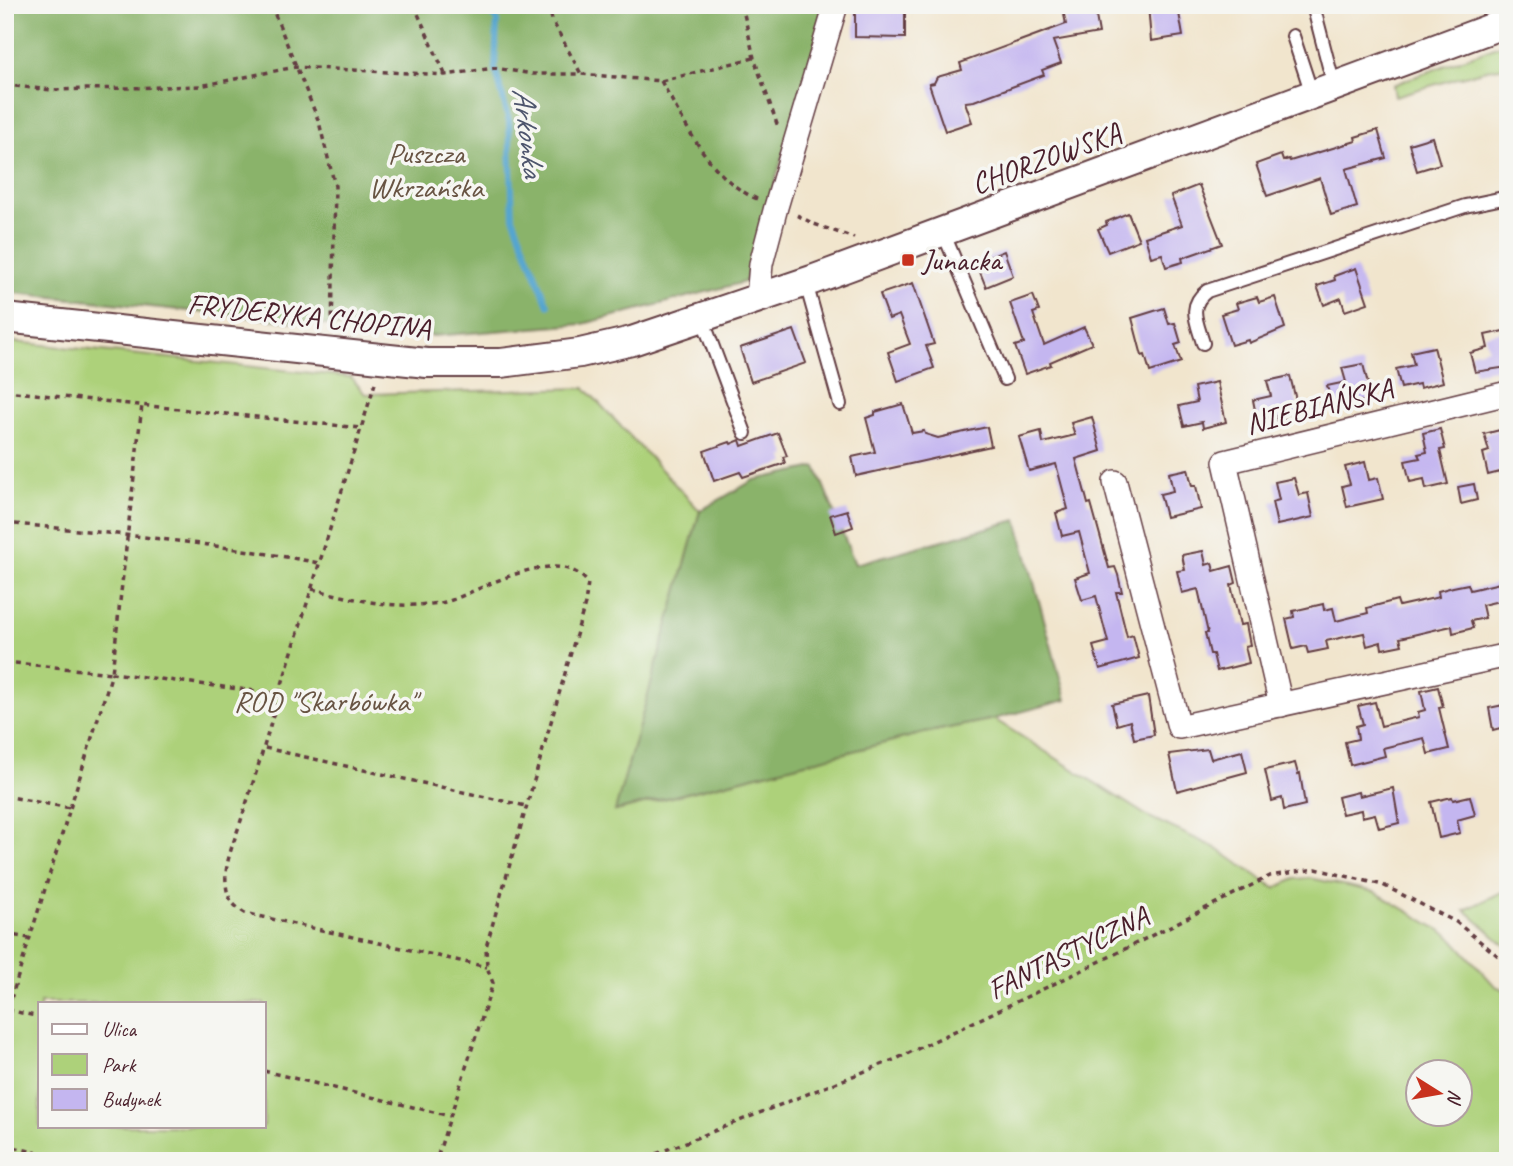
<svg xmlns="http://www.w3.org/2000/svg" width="1513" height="1166" font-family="Caveat,sans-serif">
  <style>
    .green { fill: #add17a; stroke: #7c7852; stroke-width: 2; fill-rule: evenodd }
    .forest { fill: #8ab36a; stroke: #6a694a; stroke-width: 2 }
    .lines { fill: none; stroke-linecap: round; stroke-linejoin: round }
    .stream { stroke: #55a5cf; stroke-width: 6 }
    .building { fill: #c4b6f0 }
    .service-casing { stroke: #633d43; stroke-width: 16 }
    .minor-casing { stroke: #633d43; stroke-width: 26 }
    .tertiary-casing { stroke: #633d43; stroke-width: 32 }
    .path { stroke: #633d43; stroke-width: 3.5; stroke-dasharray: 5 5; stroke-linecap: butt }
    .service { stroke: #fff; stroke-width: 12 }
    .minor { stroke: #fff; stroke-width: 23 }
    .tertiary { stroke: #fff; stroke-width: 28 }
    .poi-dot { fill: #c8321e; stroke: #f6f6f2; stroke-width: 2.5 }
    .labels { text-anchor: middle; stroke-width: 7; stroke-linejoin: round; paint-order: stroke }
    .park-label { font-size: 30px; fill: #685443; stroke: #f6f6f2 }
    .street-label { font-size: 30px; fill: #4a1f2b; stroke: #f6f6f2 }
    .poi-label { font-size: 30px; fill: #4a1f2b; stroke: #f6f6f2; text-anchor: start }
    .water-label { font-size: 32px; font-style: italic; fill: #4e556d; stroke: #f6f6f2 }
  </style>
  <rect width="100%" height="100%" fill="#f6f6f2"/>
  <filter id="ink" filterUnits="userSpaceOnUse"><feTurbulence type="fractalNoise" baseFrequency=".0143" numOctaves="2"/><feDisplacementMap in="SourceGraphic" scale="14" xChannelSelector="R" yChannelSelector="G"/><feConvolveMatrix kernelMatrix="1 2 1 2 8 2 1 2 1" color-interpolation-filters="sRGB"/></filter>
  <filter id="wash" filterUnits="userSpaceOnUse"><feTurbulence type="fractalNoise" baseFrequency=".00686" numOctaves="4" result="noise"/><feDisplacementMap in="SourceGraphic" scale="28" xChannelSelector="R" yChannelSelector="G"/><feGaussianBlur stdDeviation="1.57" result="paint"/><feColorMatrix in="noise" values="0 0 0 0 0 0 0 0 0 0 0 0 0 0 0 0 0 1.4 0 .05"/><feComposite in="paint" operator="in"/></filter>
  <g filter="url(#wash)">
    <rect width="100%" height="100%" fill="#f1e5cd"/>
    <g class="green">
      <path d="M1508,42V67L1486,70L1395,96L1393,85Z"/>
      <path d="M5,341L351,377L365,394L585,388L700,511L616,811L924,733L994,719L1149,817L1214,847L1275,888L1295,879L1310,878L1375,892L1450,936L1495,986L1508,991V1161H5ZM40,1003H264V1126H40ZM1418,1072H1460V1114H1418Z"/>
      <path d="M1508,889V948L1465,910Z"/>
    </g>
    <g class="forest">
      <path d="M5,5H828L745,282L583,324L433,336L5,292Z"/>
      <path d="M816,467L855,564L1017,520L1066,700L994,719L924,733L615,811L700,511L754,480Z"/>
    </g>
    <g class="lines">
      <path class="stream" d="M482,5L497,20L495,68L509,121L513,217L548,305"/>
    </g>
    <g id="blocks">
      <g class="building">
        <path d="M1087,5H1094L1099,33L1053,41L1061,63L1042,70L1044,75L974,101L965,102L972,122L945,131L929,84L934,83L937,77L962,70L960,63L1066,24L1063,10Z"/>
        <path d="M1148,5H1166L1167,9L1178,7L1183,36L1151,41Z"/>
        <path d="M855,9L905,10V38L855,37Z"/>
        <path d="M1378,130L1386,158L1346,169L1357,207L1331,215L1320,178L1267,196L1256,164L1281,155L1283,161L1289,159L1290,161L1356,141L1355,137Z"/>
        <path d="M1432,137L1440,164L1417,171L1409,144Z"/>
        <path d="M1199,185L1222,244L1182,258L1183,262L1166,267L1162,254L1151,257L1145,237L1182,225L1171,196Z"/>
        <path d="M1128,213L1139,240L1108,252L1098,229L1107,225L1106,222Z"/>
        <path d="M1004,251L1013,276L986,287L976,262Z"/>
        <path d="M1356,268L1368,303L1345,311L1341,298L1324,305L1317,286L1335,280L1334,276Z"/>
        <path d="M913,283L934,344L926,346L934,368L898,381L888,352L910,344L899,315L889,319L880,294Z"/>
        <path d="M1033,295L1039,311L1033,313L1044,345L1084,327L1092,344L1050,362L1051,365L1025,374L1015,346L1024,343L1010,303Z"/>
        <path d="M1257,297L1259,302L1275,297L1285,328L1249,343L1248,340L1231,345L1221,314L1238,309L1236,303Z"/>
        <path d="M1164,308L1169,324L1175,323L1181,343L1175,345L1181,362L1150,372L1145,355L1142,356L1132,318Z"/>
        <path d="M794,330L806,363L751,382L740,348Z"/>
        <path d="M1508,330V367L1475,372L1470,353L1488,348L1485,335Z"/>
        <path d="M1434,347L1443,382L1420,388L1419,384L1401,388L1396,369L1414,365L1411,352Z"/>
        <path d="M1363,364L1372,400L1332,405L1327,386L1346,382L1342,368Z"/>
        <path d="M1290,376L1300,416L1277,422L1275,416L1257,420L1253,400L1271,396L1267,381Z"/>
        <path d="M1217,382L1226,422L1203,428L1202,422L1184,426L1179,406L1197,402L1194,387Z"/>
        <path d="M903,404L912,433L924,431L925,434L938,438L987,427L991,446L856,476L852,457L875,452L866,418L875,415V412Z"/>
        <path d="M1092,417L1101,451L1076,459L1088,504L1091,503L1109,568L1115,567L1118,575L1122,592H1116L1127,637L1133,635L1139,658L1100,669L1093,646L1108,642L1096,596L1082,600L1075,578L1090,573L1079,532L1062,536L1056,513L1068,509L1056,464L1029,471L1019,437L1041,431L1043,443L1075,435L1071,423Z"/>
        <path d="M1440,429L1445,449L1440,450L1448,484L1426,489L1424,479L1410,482L1405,461L1420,458L1418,454L1427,452L1423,433Z"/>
        <path d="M1504,429L1508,445V470L1488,475L1483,453L1489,451L1484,434Z"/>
        <path d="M778,433L787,456L783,457L785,463L743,477L740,472L714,481L704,451L730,442L731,444L740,440L742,446Z"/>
        <path d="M1365,462L1369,480L1378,478L1383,499L1347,507L1342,486L1350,484L1345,467Z"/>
        <path d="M1188,469L1192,486H1196L1201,509L1166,517L1160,494L1173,491L1169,473Z"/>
        <path d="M1294,478L1299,495L1308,493L1313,517L1277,525L1272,502L1279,500L1275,482Z"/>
        <path d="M1474,484L1477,500L1461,504L1458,487Z"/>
        <path d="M847,510L853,527L836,533L830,515Z"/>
        <path d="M1203,551L1206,565L1212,563L1214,571L1232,566L1236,583L1231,585L1240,625L1246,624L1250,645L1245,646L1249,663L1217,671L1213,654H1210L1205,633H1208L1198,589L1182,593L1177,571L1185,570L1182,555Z"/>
        <path d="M1508,581V599L1482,605L1485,618L1471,621L1473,628L1453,633L1452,626L1438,629L1400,638L1402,645L1382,649L1381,642L1367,646L1364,633L1326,641L1328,649L1308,653L1306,646L1293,649L1286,619L1294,617L1293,611L1323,604L1324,610L1333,608L1336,621L1368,613L1367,608L1397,600L1399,606L1439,597L1438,591L1453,587L1468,584L1470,590Z"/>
        <path d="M1438,687L1443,707L1439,708L1449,749L1428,754L1424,738L1383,748L1385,756L1350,765L1345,742L1358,739L1356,726L1363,724L1358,706L1375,702L1381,726L1419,717L1418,712L1425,710L1421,691Z"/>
        <path d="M1148,696L1154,735L1134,739L1130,721L1117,725L1112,704Z"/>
        <path d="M1508,704V726L1493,730L1489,708Z"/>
        <path d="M1208,749L1211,759L1242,751L1247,772L1177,791L1169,754Z"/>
        <path d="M1295,763L1298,774L1300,773L1305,805L1284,810L1282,798L1272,801L1265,770Z"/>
        <path d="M1393,788L1399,823L1379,828L1375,814L1362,817L1361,810L1342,814L1338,797L1358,792L1359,796Z"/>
        <path d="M1470,796L1475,815L1457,820L1460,833L1439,838L1431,802L1452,797L1453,800Z"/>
      </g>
    </g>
  </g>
  <g filter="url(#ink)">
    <use href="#blocks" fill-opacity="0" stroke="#633d43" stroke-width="2"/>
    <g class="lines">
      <g class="service-casing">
        <g id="service">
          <path d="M1313,5L1334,86"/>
          <path d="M1293,36L1312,94"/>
          <path d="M943,232L1005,379"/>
          <path d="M809,294L840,404"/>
          <path d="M702,318L745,433"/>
          <path d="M1203,343C1197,322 1187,306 1207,291L1465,206L1508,197"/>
        </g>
      </g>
      <g class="minor-casing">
        <g id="minor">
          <path d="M758,299L761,264L776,207L836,5"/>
          <path d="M1115,482L1179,727L1508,655"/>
          <path d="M1281,705L1225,462L1508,393"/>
        </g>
      </g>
      <g class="tertiary-casing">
        <path id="tertiary" d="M5,318L427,363H501L580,353L632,341L812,280L1508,22"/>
      </g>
      <g class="path">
        <path d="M271,5L319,122L335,186L332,330"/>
        <path d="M414,5L445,74"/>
        <path d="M549,5L552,20L581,74"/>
        <path d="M742,5L754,58L778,127"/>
        <path d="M661,81C685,123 710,179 757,199"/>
        <path d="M5,85L52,90L200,86L295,67L445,75L495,68L533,74H581L661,81L754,58"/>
        <path d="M797,215L814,224L854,238"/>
        <path d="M5,391L361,428"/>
        <path d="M5,523C110,533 216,543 319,563"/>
        <path d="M312,589C347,597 381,607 417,605C427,604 439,604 449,601C484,589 558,543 588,583L585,604L486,947L487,967L493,983L436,1161"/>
        <path d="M5,662L112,673L142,405"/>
        <path d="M279,694C268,734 256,774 243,814C237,835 224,861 226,883C227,898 232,905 245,913L487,967"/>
        <path d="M265,748L526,806"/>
        <path d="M5,796L70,808"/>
        <path d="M5,934L29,938"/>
        <path d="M8,1010L40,1017"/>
        <path d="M5,1018L112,673L279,694L376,380"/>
        <path d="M264,1071L450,1116"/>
        <path d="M5,1145L71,1161"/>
        <path d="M638,1161L896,1059L1083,970L1270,876L1316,869L1383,885L1456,922L1508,964"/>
      </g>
      <use href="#service" class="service"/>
      <use href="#minor" class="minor"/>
      <use href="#tertiary" class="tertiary"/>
    </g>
  </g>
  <rect class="poi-dot" x="901" y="253" width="14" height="14" rx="3.5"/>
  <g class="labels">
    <g class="park-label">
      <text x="426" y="163">Puszcza<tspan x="426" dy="34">Wkrzańska</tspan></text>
      <text x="325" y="711">ROD "Skarbówka"</text>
    </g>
    <g class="street-label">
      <text transform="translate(1046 158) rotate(-20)" y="10">CHORZOWSKA</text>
      <text transform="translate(309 316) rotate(6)" y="10">FRYDERYKA CHOPINA</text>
      <text transform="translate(1319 406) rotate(-14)" y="10">NIEBIAŃSKA</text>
      <text transform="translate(1068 953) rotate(-26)" y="10">FANTASTYCZNA</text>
    </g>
    <g class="poi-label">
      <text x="922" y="270">Junacka</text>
    </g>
    <g class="water-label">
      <text transform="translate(529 132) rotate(83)" y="11">Arkonka</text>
    </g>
  </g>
  <rect width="1513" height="1166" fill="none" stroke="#f6f6f2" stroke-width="28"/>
  <rect x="38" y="1002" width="228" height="126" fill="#f6f6f2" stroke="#b1a0a2" stroke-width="2"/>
  <rect x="52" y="1024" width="35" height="10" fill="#ffffff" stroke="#b1a0a2" stroke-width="2"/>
  <text x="102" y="1036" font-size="21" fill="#4a1f2b">Ulica</text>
  <rect x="52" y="1054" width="35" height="21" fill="#add17a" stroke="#b1a0a2" stroke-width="2"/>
  <text x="102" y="1072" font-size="21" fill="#4a1f2b">Park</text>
  <rect x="52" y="1089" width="35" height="21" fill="#c4b6f0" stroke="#b1a0a2" stroke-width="2"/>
  <text x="102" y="1106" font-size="21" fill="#4a1f2b">Budynek</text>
  <g transform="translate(1439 1093) rotate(101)"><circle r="33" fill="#f6f6f2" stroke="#b1a0a2" stroke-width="2"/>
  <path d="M0-5L12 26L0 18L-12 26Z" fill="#c8321e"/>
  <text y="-10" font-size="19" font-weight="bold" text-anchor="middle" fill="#4a1f2b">N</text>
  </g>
</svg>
